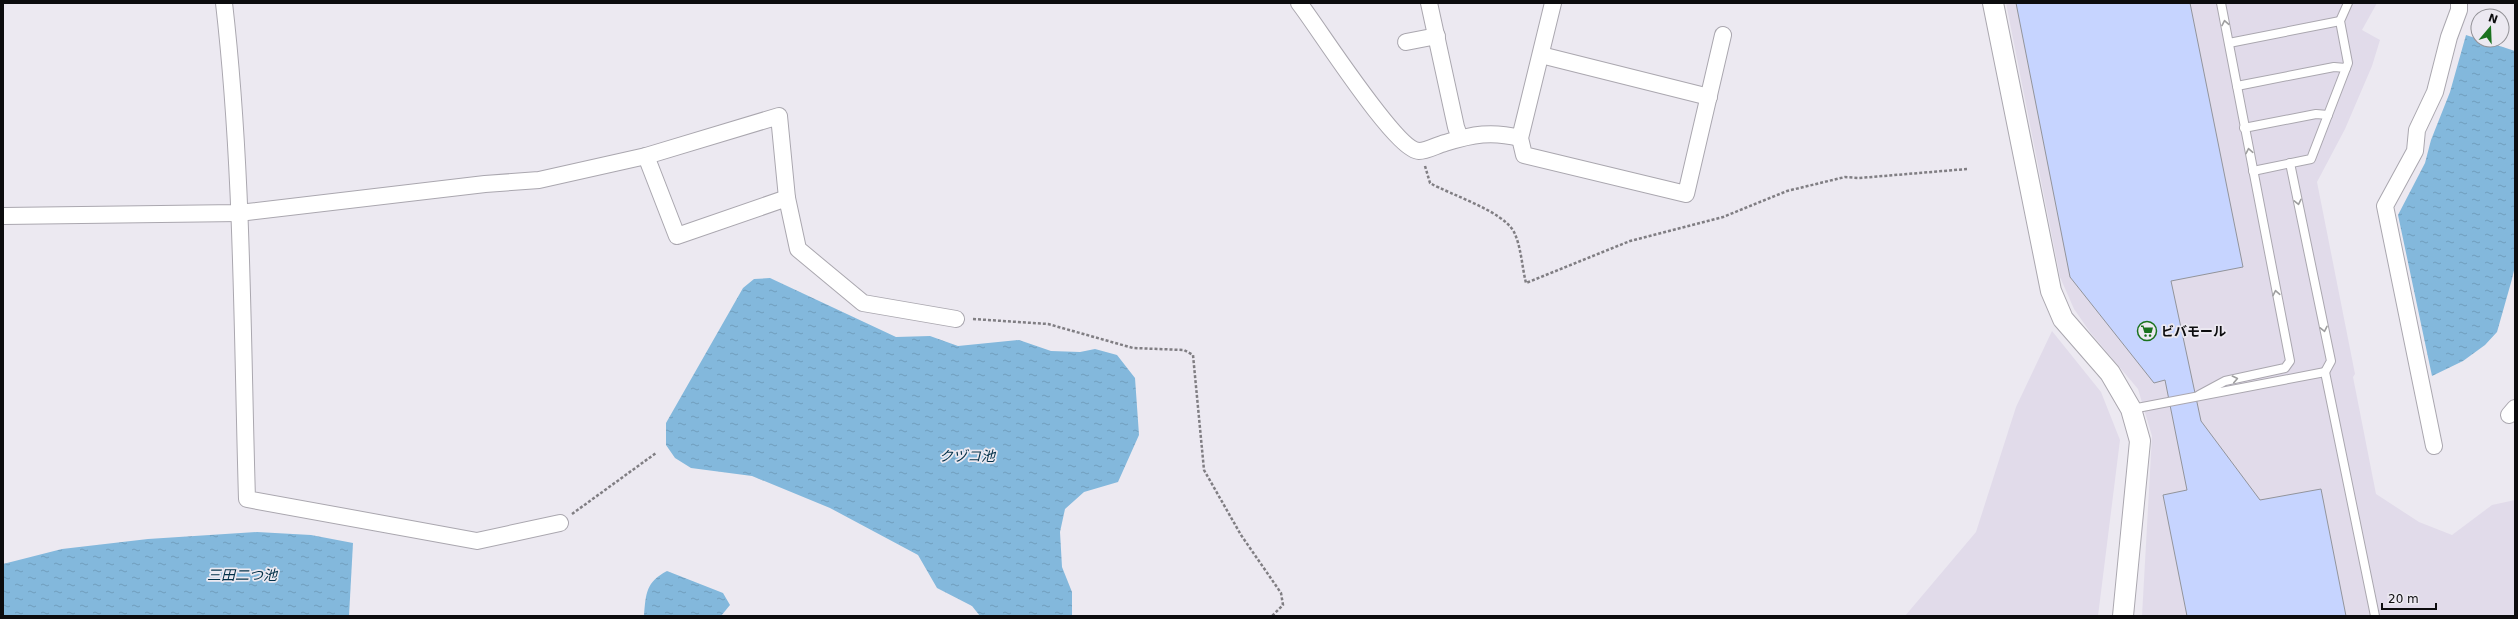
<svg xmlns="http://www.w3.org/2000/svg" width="2518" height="619" font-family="'DejaVu Sans','Noto Sans JP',sans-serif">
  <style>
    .built { fill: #e1dbea }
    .water { fill: url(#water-ripples) }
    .building { fill: #c6d4ff; stroke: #92949b }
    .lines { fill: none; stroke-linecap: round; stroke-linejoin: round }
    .service-casing { stroke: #aaa7af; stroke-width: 10 }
    .minor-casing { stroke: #aaa7af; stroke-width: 18 }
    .tertiary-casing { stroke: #aaa7af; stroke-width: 22 }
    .path { stroke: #807e83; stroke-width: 2.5; stroke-dasharray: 3 2; stroke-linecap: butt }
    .service { stroke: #fff; stroke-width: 8 }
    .minor { stroke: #fff; stroke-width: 16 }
    .tertiary { stroke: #fff; stroke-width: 20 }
    .oneway { stroke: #9e9e9f }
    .labels { text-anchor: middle; stroke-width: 3.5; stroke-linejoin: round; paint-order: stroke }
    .poi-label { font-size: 13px; font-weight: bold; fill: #0c0c0e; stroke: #ece9f1; text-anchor: start }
    .water-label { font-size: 14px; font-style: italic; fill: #012f47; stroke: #ece9f1 }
  </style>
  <defs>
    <pattern id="water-ripples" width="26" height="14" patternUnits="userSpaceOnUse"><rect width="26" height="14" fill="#83b8dc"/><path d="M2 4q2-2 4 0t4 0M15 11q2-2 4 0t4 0" fill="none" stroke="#709dbc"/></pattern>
  </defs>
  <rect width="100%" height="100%" fill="#ece9f1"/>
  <g class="built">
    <path d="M2006,3H2377L2362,30L2380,40L2372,66L2345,129L2317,182L2355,374L2353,377L2376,494L2419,522L2452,535L2492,505L2515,500V616H2142L2152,436L2138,389L2090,332L2074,309L2060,277Z"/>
    <path d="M2052,331L2101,392L2120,440L2098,616H1905L1976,532L2016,407Z"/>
  </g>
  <g class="water">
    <path d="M2466,35L2515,51V266L2512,279L2497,332L2485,345L2463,361L2432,376L2398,215L2425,163L2431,140L2450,92Z"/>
    <path d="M770,278L896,337L930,336L958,346L1019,340L1051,351L1080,352L1095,349L1117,355L1135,378L1139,435L1118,482L1084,492L1065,509L1060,532L1062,567L1072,592V616H980L972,606L937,588L918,555L830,508L752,476L691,468L675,458L666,445V423L743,288L754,279Z"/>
    <path d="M257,532L311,535L353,543L349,616H3V564L62,549L148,539Z"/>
    <path d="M667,571L723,593L730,605L721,616H644C646,593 646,582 667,571Z"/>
  </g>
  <path class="building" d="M2016,3H2190L2243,267L2171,281L2201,421L2260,500L2321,489L2346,616H2187L2163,495L2187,490L2165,380L2154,383L2070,277Z"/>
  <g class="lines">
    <g class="service-casing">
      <g id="service">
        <path d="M2229,43L2340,21"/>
        <path d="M2237,86L2334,67L2346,68"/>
        <path d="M2244,128L2316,114L2328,115"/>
        <path d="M2290,163L2331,361L2325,372"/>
        <path d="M2253,171L2311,159L2348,63L2340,21L2348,3"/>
        <path d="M2199,395L2225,381L2285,368L2290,361L2221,3"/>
        <path d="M2132,409L2325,372L2375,616"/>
      </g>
    </g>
    <g class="minor-casing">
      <g id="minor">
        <path d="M224,3C243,167 242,334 247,499L477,541L560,523"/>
        <path d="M1299,3C1318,27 1395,150 1419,151C1427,151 1437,145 1445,143C1473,134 1492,131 1520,138"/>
        <path d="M1429,3L1456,127L1460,138"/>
        <path d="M1553,3L1520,138L1524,155L1686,194L1723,35"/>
        <path d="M1406,42L1437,36"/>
        <path d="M1541,55L1709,97"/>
        <path d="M646,156L677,236L787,198"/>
        <path d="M3,216L239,213L485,184L539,180L646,156L779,116L787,198L798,249L863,303L956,319"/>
        <path d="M2509,415L2515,408"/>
        <path d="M2434,446L2385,206L2415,151L2417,130L2435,92L2449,37L2459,10V3"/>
      </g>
    </g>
    <g class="tertiary-casing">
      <path id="tertiary" d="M1993,3L2051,291L2063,319L2110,373L2131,409L2140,441L2123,616"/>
    </g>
    <g class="path">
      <path d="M1425,166L1430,183C1451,195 1503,211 1514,232C1521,246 1522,267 1526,283L1630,241L1723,217L1787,191L1845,177L1859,178L1967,169"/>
      <path d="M973,319L1048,324L1133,348L1184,350L1193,355L1204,470L1241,535L1281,593L1283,605L1272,616"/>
      <path d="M572,514L656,453"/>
    </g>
    <use href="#service" class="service"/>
    <use href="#minor" class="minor"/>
    <use href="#tertiary" class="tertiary"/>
  </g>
  <defs><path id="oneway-chevron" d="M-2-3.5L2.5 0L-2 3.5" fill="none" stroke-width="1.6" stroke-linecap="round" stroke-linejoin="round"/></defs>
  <g class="oneway">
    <use href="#oneway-chevron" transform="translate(2225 23) rotate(-101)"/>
    <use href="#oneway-chevron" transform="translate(2249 151) rotate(-101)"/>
    <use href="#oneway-chevron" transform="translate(2298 202) rotate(78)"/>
    <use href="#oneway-chevron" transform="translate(2276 293) rotate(-101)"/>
    <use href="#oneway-chevron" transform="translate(2324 329) rotate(78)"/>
    <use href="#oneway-chevron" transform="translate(2235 379) rotate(-12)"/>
  </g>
  <defs>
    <g id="supermarket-ring" transform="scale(1)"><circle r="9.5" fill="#ece9f1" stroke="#1a721e" stroke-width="1.5"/><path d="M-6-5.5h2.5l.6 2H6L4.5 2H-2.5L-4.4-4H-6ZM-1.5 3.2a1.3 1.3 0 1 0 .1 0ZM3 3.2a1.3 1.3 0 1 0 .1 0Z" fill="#1a721e"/></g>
  </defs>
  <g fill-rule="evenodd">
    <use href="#supermarket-ring" x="2147" y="331"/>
  </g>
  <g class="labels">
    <g class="poi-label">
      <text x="2161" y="336">ビバモール</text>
    </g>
    <g class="water-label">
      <text x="967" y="461">クヅコ池</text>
      <text x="242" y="580">三田二つ池</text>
    </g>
  </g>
  <rect width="2518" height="619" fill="none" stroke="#0c0c0e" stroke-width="8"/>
  <g transform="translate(2490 28) rotate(19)"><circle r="19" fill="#ece9f1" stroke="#929196"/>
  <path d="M0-3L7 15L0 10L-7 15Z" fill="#1a721e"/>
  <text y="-6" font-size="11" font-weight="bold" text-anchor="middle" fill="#0c0c0e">N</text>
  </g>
  <path d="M2382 603v6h54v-6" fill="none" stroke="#0c0c0e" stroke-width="2"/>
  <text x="2388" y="603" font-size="12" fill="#0c0c0e" stroke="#ece9f1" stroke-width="3" paint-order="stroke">20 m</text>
</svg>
